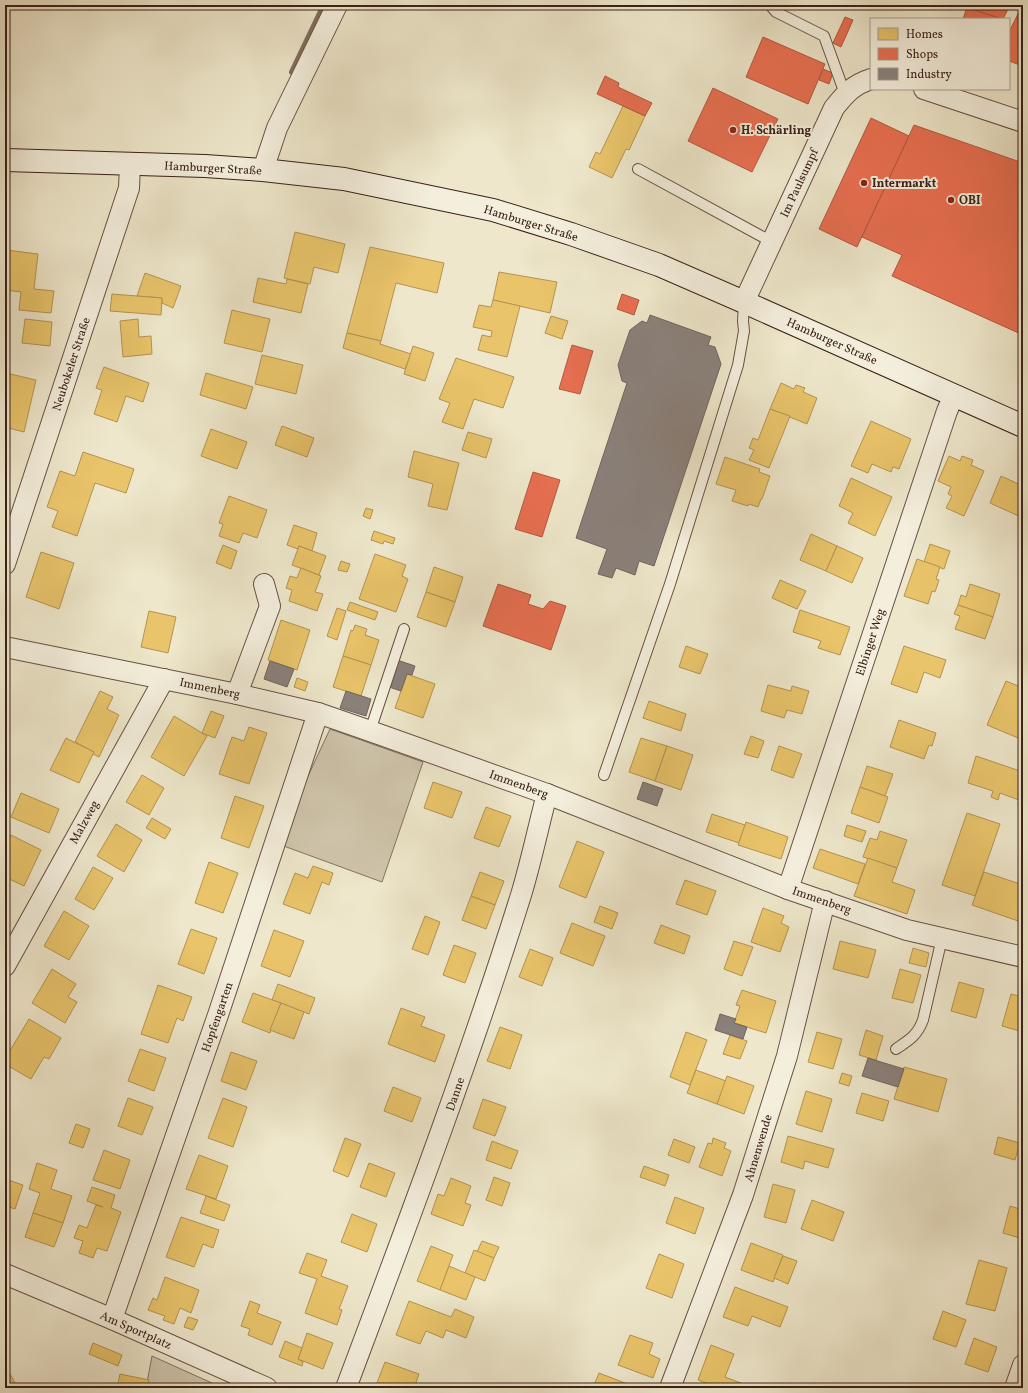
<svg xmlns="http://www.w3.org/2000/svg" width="1028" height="1393" font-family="Vollkorn,serif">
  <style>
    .green { fill: #cfc5ac; stroke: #847362 }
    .homes { fill: #e9c46a; stroke: #b49351 }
    .shops { fill: #e76f51; stroke: #b35840 }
    .industry { fill: #8a817c; stroke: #72645e }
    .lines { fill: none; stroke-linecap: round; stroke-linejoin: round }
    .stream { stroke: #81705e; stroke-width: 6 }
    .lane-casing { stroke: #675244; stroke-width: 12 }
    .street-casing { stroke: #675244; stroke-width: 22 }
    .secondary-casing { stroke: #3a2117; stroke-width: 24 }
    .lane { stroke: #f4efdd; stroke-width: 10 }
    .street { stroke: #f4efdd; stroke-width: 20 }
    .secondary { stroke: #f4efdd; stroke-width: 22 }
    .poi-dot { fill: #8f2418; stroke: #f4efdd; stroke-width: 1.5 }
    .labels { text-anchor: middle; stroke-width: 4; stroke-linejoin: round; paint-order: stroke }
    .poi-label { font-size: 12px; font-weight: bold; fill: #3a2117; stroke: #f4efdd; text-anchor: start }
    .street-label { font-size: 12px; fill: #3a2117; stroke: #f4efdd }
  </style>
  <rect width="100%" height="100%" fill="#eee7cb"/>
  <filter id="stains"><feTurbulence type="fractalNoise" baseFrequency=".005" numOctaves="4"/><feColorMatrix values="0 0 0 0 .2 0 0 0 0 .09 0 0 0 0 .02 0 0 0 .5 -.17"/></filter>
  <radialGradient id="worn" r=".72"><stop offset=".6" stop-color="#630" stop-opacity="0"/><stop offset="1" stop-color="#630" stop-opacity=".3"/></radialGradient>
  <g class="green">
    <path d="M330,729L423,762L382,882L281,845L302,789Z"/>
    <path d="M152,1356L223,1388H146Z"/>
  </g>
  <g class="homes">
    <path d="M623,106L645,116L629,150L626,149L612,178L589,167L596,152L600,154Z"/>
    <path d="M295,232L345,244L338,273L314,267L310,284L284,278Z"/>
    <path d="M370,247L444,263L437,293L396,283L381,341L347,333Z"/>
    <path d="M6,250L38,254L34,289L54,291L51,313L19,310L21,292L5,290Z"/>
    <path d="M499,272L557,282L550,313L493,300Z"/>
    <path d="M145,273L181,286L173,308L162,303V298L137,296Z"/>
    <path d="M258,278L286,284L287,279L308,284L301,313L253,302Z"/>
    <path d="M112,294L162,298L161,315L110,311Z"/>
    <path d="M493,300L520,306L507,357L478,350L482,335L491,337L492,331L473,327L479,305L491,307Z"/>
    <path d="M232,310L270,319L262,352L224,343Z"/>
    <path d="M551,316L568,321L562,339L545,333Z"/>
    <path d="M25,319L52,322L50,346L22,343Z"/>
    <path d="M138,319L139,337L151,336L152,354L123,357L120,321Z"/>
    <path d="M347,333L381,341L380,344L411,354L405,369L343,348Z"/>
    <path d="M413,346L434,353L425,381L404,374Z"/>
    <path d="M262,355L303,365L296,394L255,384Z"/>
    <path d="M456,358L514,377L503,408L474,399L463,429L442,422L450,403L439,399Z"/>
    <path d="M104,367L149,383L143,402L126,396L117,422L94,414L102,390L96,388Z"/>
    <path d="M6,373L36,380L24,432L5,427V377Z"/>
    <path d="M206,373L253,387L246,409L200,395Z"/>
    <path d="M781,383L794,389L796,385L805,388L803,392L817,398L807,424L770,409Z"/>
    <path d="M770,409L790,416L769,468L749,460L754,450L749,448L753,438L758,440Z"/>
    <path d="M871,421L911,439L899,469L893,467L891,472L872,464L868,473L851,466Z"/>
    <path d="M282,426L314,438L307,457L275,445Z"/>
    <path d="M211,429L247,442L237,469L201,456Z"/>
    <path d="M468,432L492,439L486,458L462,450Z"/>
    <path d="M414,451L459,463L447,510L428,506L433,484L408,477Z"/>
    <path d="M83,452L134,469L126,493L95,483L77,536L52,527L58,511L47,507L60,471L75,476Z"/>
    <path d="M949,456L960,461L962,456L973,460L971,465L984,471L964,516L946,508L952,496L948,494L951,487L938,481Z"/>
    <path d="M725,457L760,469L759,472L770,476L762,499H761L758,507L749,504L748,506L732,501L736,490L716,484Z"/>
    <path d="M1001,476L1023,486V518L990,503Z"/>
    <path d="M851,478L892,497L875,536L848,523L853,513L839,506Z"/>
    <path d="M229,496L267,510L257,538L243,533L239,543L219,536L223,524L219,523Z"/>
    <path d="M366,508L373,510L370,519L363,516Z"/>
    <path d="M294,525L317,533L312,551L299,546L298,549L287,545Z"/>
    <path d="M374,531L395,538L393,544L384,541L383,544L371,540Z"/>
    <path d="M811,534L837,546L826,571L800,560Z"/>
    <path d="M930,544L950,551L944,569L924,562Z"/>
    <path d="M223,545L237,551L231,569L216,563Z"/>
    <path d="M299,546L326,556L319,575L292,565Z"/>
    <path d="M837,546L863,558L852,583L826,571Z"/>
    <path d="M41,552L74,563L59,609L26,597Z"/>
    <path d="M375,554L406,565L402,576L408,579L396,612L359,599Z"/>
    <path d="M917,559L940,567L936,579L939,580L935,592L932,591L928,604L904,596Z"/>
    <path d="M341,561L350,564L347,572L338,570Z"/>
    <path d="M434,567L463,577L455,602L426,592Z"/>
    <path d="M301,568L321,576L315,592L323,594L317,611L289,601L292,590L286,588L290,576L297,578Z"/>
    <path d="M780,580L806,591L797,609L772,598Z"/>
    <path d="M970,584L1000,594L993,617L958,605L961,595L966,597Z"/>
    <path d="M426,592L455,602L446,627L417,617Z"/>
    <path d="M350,602L378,612L375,620L347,610Z"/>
    <path d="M958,605L993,617L985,639L955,629L960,616L954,614Z"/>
    <path d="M337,608L346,611L337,640L327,636Z"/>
    <path d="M800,610L850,627L840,655L818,648L821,641L793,632Z"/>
    <path d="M149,611L176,617L168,653L141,647Z"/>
    <path d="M281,620L310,630L297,670L268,660Z"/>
    <path d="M355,625L367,629L365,635L379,640L371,665L343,656L351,630L353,631Z"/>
    <path d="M686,646L708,654L700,674L679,667Z"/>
    <path d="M904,646L946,660L940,678L924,672L917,693L891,684Z"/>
    <path d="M343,656L371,665L361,696L333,687Z"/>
    <path d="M407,674L435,684L423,718L395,708Z"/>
    <path d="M297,678L308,682L305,691L294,687Z"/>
    <path d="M1006,681L1023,688V740L987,725Z"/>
    <path d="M768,685L791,691L792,686L809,691L802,714L787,710L784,718L761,711Z"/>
    <path d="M100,691L113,697L107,709L119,715L99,757L93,754L94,752L75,742Z"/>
    <path d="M649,701L686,714L681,731L643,718Z"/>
    <path d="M211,711L224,716L215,738L202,733Z"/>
    <path d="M174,716L207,736L184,776L151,757Z"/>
    <path d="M899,720L936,733L932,746L929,745L924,759L890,747Z"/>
    <path d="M249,727L267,733L249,784L219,774L232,737L244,741Z"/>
    <path d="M751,736L764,741L758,758L744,754Z"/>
    <path d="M66,738L94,752L79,783L50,770Z"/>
    <path d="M641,738L667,746L655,781L629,772Z"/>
    <path d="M667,746L693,755L681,790L655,781Z"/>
    <path d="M779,746L802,754L793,778L771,770Z"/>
    <path d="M976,756L1023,772V806L1018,805L1019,800L1000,793L998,800L991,797L993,791L968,783Z"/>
    <path d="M867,766L893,774L885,796L860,787Z"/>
    <path d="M142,775L164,788L149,815L126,802Z"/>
    <path d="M433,782L462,792L452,818L424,808Z"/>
    <path d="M860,787L888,797L879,823L851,813Z"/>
    <path d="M21,793L59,809L49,833L11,817Z"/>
    <path d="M235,796L264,806L249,848L221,838Z"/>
    <path d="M486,807L511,816L499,847L474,838Z"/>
    <path d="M967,813L1000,824L975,896L942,885Z"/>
    <path d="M712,814L745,825L739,843L706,832Z"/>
    <path d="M152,818L171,829L165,839L146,828Z"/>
    <path d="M746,822L788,837L781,859L738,845Z"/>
    <path d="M116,824L142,840L124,872L97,856Z"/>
    <path d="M847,825L866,831L862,842L844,836Z"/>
    <path d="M880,831L907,840L897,868L863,857L870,838L877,840Z"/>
    <path d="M11,835L41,850L24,886L5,877V848Z"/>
    <path d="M577,841L604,852L586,898L559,887Z"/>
    <path d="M820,849L865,864L858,884L813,868Z"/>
    <path d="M868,858L897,868L892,882L915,890L907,914L854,896Z"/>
    <path d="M209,862L238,873L223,913L195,903Z"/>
    <path d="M313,866L333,873L329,885L322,882L310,914L283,904L295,873L308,878Z"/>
    <path d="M93,867L113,878L94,910L75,899Z"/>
    <path d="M480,872L504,881L495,905L471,896Z"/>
    <path d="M984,872L1023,885V918L1021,922L972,905Z"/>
    <path d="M685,880L716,891L707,915L676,904Z"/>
    <path d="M471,896L495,905L486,929L462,920Z"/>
    <path d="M600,906L618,913L612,929L594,922Z"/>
    <path d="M763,908L784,916L781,923L789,927L780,952L751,942Z"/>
    <path d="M64,911L89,926L69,960L44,946Z"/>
    <path d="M425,916L440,922L428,955L412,949Z"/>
    <path d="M572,923L605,936L593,966L560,953Z"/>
    <path d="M661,925L690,936L684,954L654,943Z"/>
    <path d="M191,929L217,938L204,974L178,964Z"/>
    <path d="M274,930L304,941L290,977L261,966Z"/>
    <path d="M734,941L753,947L742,976L724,969Z"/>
    <path d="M840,941L876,950L868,978L833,969Z"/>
    <path d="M454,945L476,953L465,983L443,975Z"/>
    <path d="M913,948L929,953L926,967L909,963Z"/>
    <path d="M530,949L553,958L542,986L519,977Z"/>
    <path d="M52,969L76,984L68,997L77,1002L65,1023L32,1003Z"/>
    <path d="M900,969L921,975L913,1003L892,998Z"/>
    <path d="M959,982L984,989L976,1018L951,1011Z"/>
    <path d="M278,984L315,998L309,1014L272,1000Z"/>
    <path d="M158,985L192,997L183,1021L177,1018L168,1043L141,1034Z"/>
    <path d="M742,990L776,1001L766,1033L734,1023L740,1006L736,1005Z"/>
    <path d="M253,993L281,1003L270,1033L242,1022Z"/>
    <path d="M1011,994L1023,997V1032L1002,1026Z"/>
    <path d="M281,1003L304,1012L294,1039L270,1030Z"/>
    <path d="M401,1008L425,1017L421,1026L445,1035L435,1062L388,1044Z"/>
    <path d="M29,1019L61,1038L49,1059L44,1057L31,1079L5,1064V1059Z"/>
    <path d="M500,1027L522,1035L510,1069L487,1061Z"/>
    <path d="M866,1030L883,1036L876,1060L859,1055Z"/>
    <path d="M686,1032L707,1040L690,1085L670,1077Z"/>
    <path d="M817,1032L842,1039L833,1069L808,1062Z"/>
    <path d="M730,1035L747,1041L740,1059L723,1054Z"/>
    <path d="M140,1049L166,1058L154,1091L128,1081Z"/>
    <path d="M231,1052L257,1061L246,1090L221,1081Z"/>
    <path d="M904,1067L947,1079L938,1112L894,1099Z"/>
    <path d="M696,1070L726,1081L717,1104L687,1093Z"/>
    <path d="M842,1073L852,1076L849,1086L839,1083Z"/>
    <path d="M727,1076L754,1086L744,1114L717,1104Z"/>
    <path d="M393,1087L421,1098L412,1122L384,1111Z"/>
    <path d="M806,1091L832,1099L822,1132L796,1124Z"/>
    <path d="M862,1093L889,1101L883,1121L856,1113Z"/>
    <path d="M128,1098L153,1107L142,1135L118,1126Z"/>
    <path d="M223,1098L247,1107L233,1147L208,1138Z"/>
    <path d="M483,1099L506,1107L495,1136L473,1128Z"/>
    <path d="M76,1124L90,1129L83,1148L69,1143Z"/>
    <path d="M788,1136L834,1149L828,1168L805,1161L803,1169L781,1162Z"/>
    <path d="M998,1137L1020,1143L1015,1160L994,1154Z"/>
    <path d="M345,1138L361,1144L348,1177L333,1171Z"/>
    <path d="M713,1138L726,1143L724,1148L731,1151L722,1176L699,1167L708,1143L712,1144Z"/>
    <path d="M674,1139L695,1147L689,1163L668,1155Z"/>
    <path d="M492,1141L518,1151L511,1169L486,1160Z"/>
    <path d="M104,1150L130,1160L120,1189L93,1180Z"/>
    <path d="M199,1155L228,1166L216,1199L186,1189Z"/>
    <path d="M37,1163L57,1170L51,1189L72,1196L63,1223L33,1213L40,1193L29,1189Z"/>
    <path d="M369,1163L395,1173L386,1197L360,1187Z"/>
    <path d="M644,1166L669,1175L665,1186L640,1177Z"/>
    <path d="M494,1177L510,1183L502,1206L486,1200Z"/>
    <path d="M451,1178L471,1186L465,1203L471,1205L463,1226L431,1214L438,1194L444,1196Z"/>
    <path d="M5,1179L23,1185L15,1209L6,1206L5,1210Z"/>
    <path d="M773,1184L795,1190L786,1223L764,1217Z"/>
    <path d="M92,1187L115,1195L111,1208L121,1212L107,1251L97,1248L93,1258L79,1253L83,1241L74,1238L79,1225L87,1228L96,1205L103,1207L87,1201Z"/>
    <path d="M206,1196L230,1205L224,1221L200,1213Z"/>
    <path d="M675,1197L704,1208L695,1234L666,1223Z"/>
    <path d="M812,1200L844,1212L833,1241L801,1229Z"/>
    <path d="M1010,1206L1023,1210V1239L1003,1233Z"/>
    <path d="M33,1213L63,1223L54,1247L25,1237Z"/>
    <path d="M352,1214L377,1224L367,1252L341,1242Z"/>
    <path d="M181,1217L219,1230L213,1248L203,1244L194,1267L166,1257Z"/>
    <path d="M482,1241L499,1247L494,1258L477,1252Z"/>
    <path d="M751,1243L783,1255L773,1282L741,1270Z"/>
    <path d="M431,1246L453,1255L440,1290L417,1281Z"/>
    <path d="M474,1250L494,1258L485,1281L465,1273Z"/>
    <path d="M307,1253L327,1260L321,1276L348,1286L339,1309L342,1310L337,1325L305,1313L317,1279L299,1273Z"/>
    <path d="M659,1254L684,1264L672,1298L646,1288Z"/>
    <path d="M783,1256L797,1261L788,1284L774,1278Z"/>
    <path d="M979,1260L1007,1268L995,1311L966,1304Z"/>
    <path d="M449,1266L475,1277L466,1300L440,1290Z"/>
    <path d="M165,1277L199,1290L191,1313L180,1308L174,1324L163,1320L165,1316L148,1310L153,1298L157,1300Z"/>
    <path d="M735,1287L788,1307L780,1327L752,1316L748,1326L723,1317Z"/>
    <path d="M250,1301L260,1305L257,1313L281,1322L272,1345L248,1335L250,1329L241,1326Z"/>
    <path d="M409,1301L451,1317L455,1309L474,1317L466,1338L446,1330L443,1338L426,1331L420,1344L396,1335Z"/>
    <path d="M943,1311L966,1320L956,1347L933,1339Z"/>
    <path d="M188,1317L198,1320L193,1330L184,1327Z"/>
    <path d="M307,1333L333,1343L323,1369L298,1359Z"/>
    <path d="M630,1335L653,1343L649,1354L660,1359L653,1378L618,1365Z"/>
    <path d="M974,1338L997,1347L988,1372L965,1364Z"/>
    <path d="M285,1341L302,1348L298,1359L303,1362L302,1366L279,1357Z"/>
    <path d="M93,1343L122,1355L118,1366L89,1354Z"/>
    <path d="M711,1345L734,1354L725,1377L754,1388H719L698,1380Z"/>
    <path d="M385,1362L419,1374L414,1388H375Z"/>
    <path d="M9,1372L15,1383L8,1388H5V1374Z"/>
    <path d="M599,1373L638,1388H593Z"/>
    <path d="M120,1374L149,1380L147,1388H117Z"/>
  </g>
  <g class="shops">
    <path d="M977,5H1010L1003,19L974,10Z"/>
    <path d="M1022,5H1023V21L1016,18Z"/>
    <path d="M967,7L974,10L1002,19H963Z"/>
    <path d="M845,17L853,20L841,47L833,43Z"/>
    <path d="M1016,18L1023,21V58L1020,65L1009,61V32Z"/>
    <path d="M763,37L825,64L808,104L746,77Z"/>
    <path d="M823,69L833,73L829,84L819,80Z"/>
    <path d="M605,76L619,83L618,87L652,103L645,116L597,94Z"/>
    <path d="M713,88L778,119L752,172L688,141Z"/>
    <path d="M871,118L909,136L857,247L819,229Z"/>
    <path d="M914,125L1023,163V335L892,276L902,255L862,237Z"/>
    <path d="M622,294L639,300L634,315L617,309Z"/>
    <path d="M572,345L593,351L580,394L559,389Z"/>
    <path d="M533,472L560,480L542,537L515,529Z"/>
    <path d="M498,584L531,595L528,604L543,609L550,601L566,606L551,650L483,626Z"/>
  </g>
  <g class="industry">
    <path d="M650,315L711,337L708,345L715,347L721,364L654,566L639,561L635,575L616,568L612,578L598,574L607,549L576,538L627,383L622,381L618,365L630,330L642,321L647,323Z"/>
    <path d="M397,660L415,666L412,675L407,674L401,691L389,687Z"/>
    <path d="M270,661L294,669L287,687L264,679Z"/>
    <path d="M346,691L371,699L366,716L340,708Z"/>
    <path d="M643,782L663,789L657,806L637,799Z"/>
    <path d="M720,1014L736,1019L734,1023L747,1027L743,1039L715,1030Z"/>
    <path d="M868,1058L904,1069L898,1087L862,1076Z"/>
  </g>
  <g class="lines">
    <path class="stream" d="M292,72L324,5"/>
    <g class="lane-casing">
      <g id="lane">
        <path d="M770,5L776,12L824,36L845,94"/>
        <path d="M638,169L772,242"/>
        <path d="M370,731L404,629"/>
        <path d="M604,775L670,584L738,365L744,331L743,321L744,302"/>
        <path d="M896,1049C909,1040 917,1036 923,1020L942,938"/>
      </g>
    </g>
    <g class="street-casing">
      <g id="street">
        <path d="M924,89L1023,122"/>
        <path d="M263,170L277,128L337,5"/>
        <path d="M744,302L834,108C846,93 853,85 871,79"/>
        <path d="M5,564L129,188L130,164"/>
        <path d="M5,647L237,694L318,713L370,731L547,794L788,889L907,930L1023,957"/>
        <path d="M237,694L270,606L264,584"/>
        <path d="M788,889L947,411L954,395"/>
        <path d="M5,966L164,679"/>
        <path d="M5,1274L112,1319L267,1388"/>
        <path d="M112,1319L218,1015L318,713"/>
        <path d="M346,1388C407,1225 469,1061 521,895C531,862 538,828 547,794"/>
        <path d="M670,1388L743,1195L787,1056L825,901"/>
        <path d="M1015,1388L1023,1365"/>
      </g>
    </g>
    <g class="secondary-casing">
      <path id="secondary" d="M5,160L205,166L263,170L344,179L493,210L571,234L659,265L744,302L1023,426"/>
    </g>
    <use href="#lane" class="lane"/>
    <use href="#street" class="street"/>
    <use href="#secondary" class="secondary"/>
  </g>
  <g class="poi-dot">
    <circle cx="733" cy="130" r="4"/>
    <circle cx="864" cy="183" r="4"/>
    <circle cx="951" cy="200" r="4"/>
  </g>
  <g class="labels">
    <g class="poi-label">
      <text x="741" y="134">H. Schärling</text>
      <text x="872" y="187">Intermarkt</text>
      <text x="959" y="204">OBI</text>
    </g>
    <g class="street-label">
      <text transform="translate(213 168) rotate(3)" y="4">Hamburger Straße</text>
      <text transform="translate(799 183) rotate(-65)" y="4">Im Paulsumpf</text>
      <text transform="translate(531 223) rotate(17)" y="4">Hamburger Straße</text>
      <text transform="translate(832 341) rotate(24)" y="4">Hamburger Straße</text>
      <text transform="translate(71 364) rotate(-72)" y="4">Neubokeler Straße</text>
      <text transform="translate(870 642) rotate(-72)" y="4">Elbinger Weg</text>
      <text transform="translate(210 688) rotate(12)" y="4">Immenberg</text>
      <text transform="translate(519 784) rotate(20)" y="4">Immenberg</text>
      <text transform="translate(84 822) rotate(-61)" y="4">Malzweg</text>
      <text transform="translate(822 900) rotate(19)" y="4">Immenberg</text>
      <text transform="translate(217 1017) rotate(-71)" y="4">Hopfengarten</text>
      <text transform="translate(455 1094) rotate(-71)" y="4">Danne</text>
      <text transform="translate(758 1148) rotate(-73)" y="4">Ahnenwende</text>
      <text transform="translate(136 1330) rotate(24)" y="4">Am Sportplatz</text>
    </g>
  </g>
  <rect width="1028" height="1393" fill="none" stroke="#eee7cb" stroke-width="20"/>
  <rect x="6" y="6" width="1016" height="1381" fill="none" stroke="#3a2117" stroke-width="2"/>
  <rect x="10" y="10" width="1008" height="1373" fill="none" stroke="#3a2117"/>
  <rect x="870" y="18" width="140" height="72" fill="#f4efdd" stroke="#aa9d8e"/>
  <rect x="878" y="28" width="20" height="12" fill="#e9c46a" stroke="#aa9d8e"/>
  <text x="906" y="38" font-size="12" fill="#3a2117">Homes</text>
  <rect x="878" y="48" width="20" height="12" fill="#e76f51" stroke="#aa9d8e"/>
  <text x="906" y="58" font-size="12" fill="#3a2117">Shops</text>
  <rect x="878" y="68" width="20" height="12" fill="#8a817c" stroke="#aa9d8e"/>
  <text x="906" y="78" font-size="12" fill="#3a2117">Industry</text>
  <rect width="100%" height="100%" filter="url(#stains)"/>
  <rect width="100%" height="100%" fill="url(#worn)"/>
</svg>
